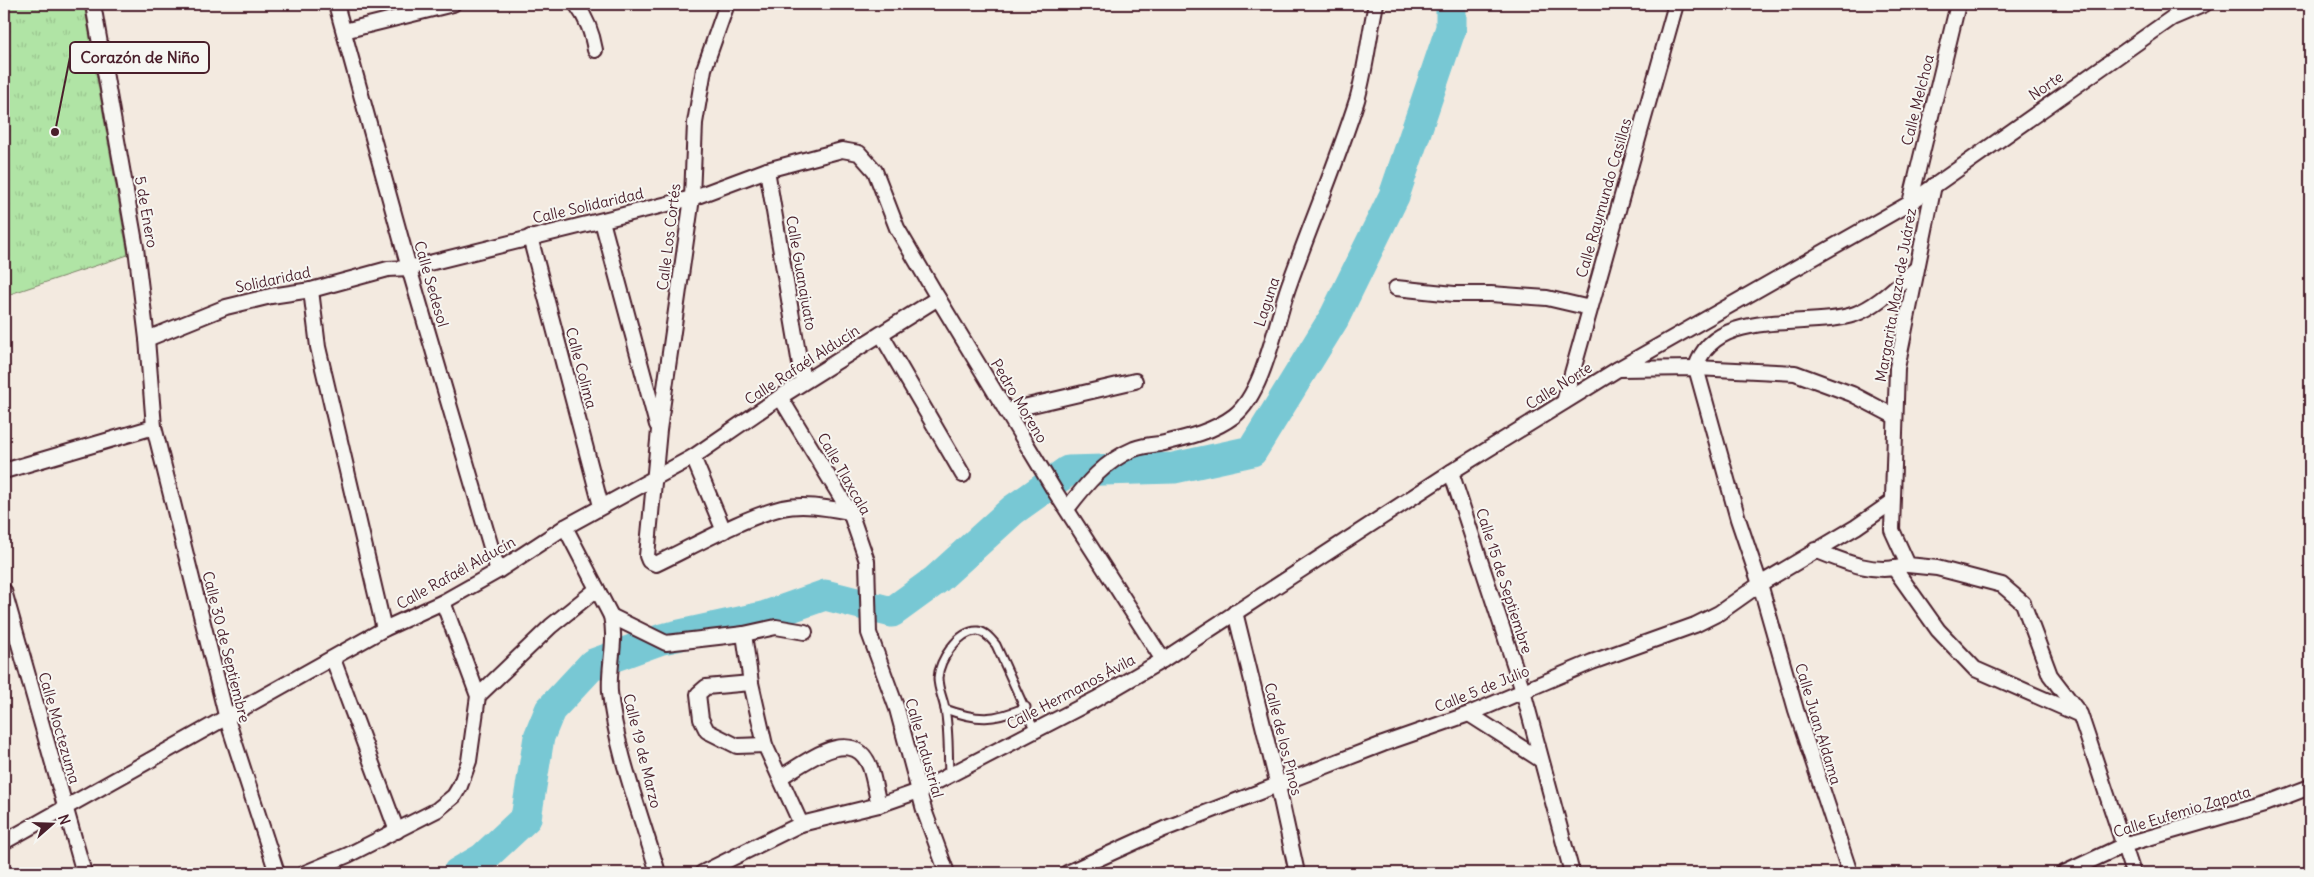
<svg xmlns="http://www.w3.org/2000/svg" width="2314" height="877" font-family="Delius,sans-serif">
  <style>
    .park { fill: url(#park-tufts); stroke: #7d8268 }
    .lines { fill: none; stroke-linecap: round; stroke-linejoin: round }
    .river { stroke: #78c8d4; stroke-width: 31 }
    .lane-casing { stroke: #4a1f2b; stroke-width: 11 }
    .street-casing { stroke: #4a1f2b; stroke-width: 18 }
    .lane { stroke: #f6f6f2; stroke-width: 7 }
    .street { stroke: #f6f6f2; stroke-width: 14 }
    .labels { text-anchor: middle; stroke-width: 4; stroke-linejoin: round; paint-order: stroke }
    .street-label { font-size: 15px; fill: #4a1f2b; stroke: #f6f6f2 }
    .leader { fill: none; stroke: #4a1f2b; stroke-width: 2 }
    .callout-dot { fill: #4a1f2b; stroke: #f6f6f2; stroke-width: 2 }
    .callout { fill: #f6f6f2; stroke: #4a1f2b; stroke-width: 2 }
    .callout-label { font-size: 16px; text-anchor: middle; font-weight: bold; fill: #4a1f2b }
  </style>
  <defs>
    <pattern id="park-tufts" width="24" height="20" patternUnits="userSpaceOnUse" patternTransform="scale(1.25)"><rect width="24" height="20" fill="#b0e4a5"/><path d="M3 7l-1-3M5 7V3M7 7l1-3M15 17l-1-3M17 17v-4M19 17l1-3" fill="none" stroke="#99c38e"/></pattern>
  </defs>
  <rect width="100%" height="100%" fill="#f3eae0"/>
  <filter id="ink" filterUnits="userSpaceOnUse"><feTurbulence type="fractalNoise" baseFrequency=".02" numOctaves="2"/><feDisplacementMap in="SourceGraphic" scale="10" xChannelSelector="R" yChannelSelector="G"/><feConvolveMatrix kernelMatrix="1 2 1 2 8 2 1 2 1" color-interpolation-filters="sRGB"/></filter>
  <g filter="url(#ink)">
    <path class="park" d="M17,4H84L128,255L4,296V9Z"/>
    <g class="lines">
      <path class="river" d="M458,873L482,859L526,818L539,737L550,710L593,664L662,639L763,617L825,595L892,612L936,580L1013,510L1068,471L1174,468L1252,451L1334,318L1394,196L1451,28V4"/>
      <g class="lane-casing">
        <g id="lane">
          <path d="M945,709C978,721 993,721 1026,707"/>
          <path d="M949,775C948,753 949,730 945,709C943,698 938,689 938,678C939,661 958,630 978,631C986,632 991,639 996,645L1035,731"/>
        </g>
      </g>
      <g class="street-casing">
        <g id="street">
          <path d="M93,4L136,248L147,339L154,427L227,719L277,873"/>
          <path d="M336,4L409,268L498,571"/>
          <path d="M576,4C587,19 592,32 595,50"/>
          <path d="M727,4L704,69L695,123L692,198L659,430L647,556L649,561L656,564C694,546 742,518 782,508C804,503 828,508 850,512"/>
          <path d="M344,31L453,4"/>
          <path d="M767,170L803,382"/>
          <path d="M1934,185L1897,368L1892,530L1908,565L1937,568L2002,585L2023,603L2050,675L2080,714L2133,873"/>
          <path d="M1910,203L1958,4"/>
          <path d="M602,221L657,425"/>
          <path d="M530,237L601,506"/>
          <path d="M1396,288L1454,294H1491L1547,298L1590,308"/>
          <path d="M311,290L318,347L384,629"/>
          <path d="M881,334L963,475"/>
          <path d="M147,339L226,307L271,296L311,290L388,269L409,268L692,198L767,170L842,150L859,153L875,171L897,228L938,298L1056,493L1163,660"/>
          <path d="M1618,369L1696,368L1795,373L1852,394L1894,416"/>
          <path d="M780,397L850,512L867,561L869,633L897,709L924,810L947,873"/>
          <path d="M1564,402L1676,4"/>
          <path d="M1006,411L1135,381"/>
          <path d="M693,457L724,531"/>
          <path d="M4,471L154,427"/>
          <path d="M1451,472L1523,691L1572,873"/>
          <path d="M1067,509C1086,484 1105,461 1134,449C1142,446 1152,445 1160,444C1185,438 1213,432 1234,416C1264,393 1276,321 1289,285C1311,223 1337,163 1357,100C1366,69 1369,35 1376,4"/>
          <path d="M565,527L611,616C617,642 608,666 610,692C615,748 642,818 658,873"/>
          <path d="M1815,550C1843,561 1871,574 1901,567"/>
          <path d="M1894,568L1938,630L1975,669L2078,714"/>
          <path d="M4,591L84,873"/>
          <path d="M1235,612L1278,786L1297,873"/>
          <path d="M611,616L666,643L744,634L776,627L805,632"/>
          <path d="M744,634L751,683L765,745L801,824"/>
          <path d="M333,659L397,831"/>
          <path d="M751,683L706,687L698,694L701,719L707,731L737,746L765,745"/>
          <path d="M478,696L551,626L597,589"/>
          <path d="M1469,714L1541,760"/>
          <path d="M781,777C806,762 853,724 870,767C874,779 876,793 879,805"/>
          <path d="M4,842L384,629L443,602L498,571L565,527L693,457L780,397L938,298"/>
          <path d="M305,873L348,855L437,810L454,796L460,786L469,761L478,696L443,602"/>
          <path d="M702,873L801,824L879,805L919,791L1096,699L1163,660L1451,472L1618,369L1910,203L2172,18L2205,4"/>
          <path d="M1067,873L1164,829L1383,744L1469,714L1592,662L1695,625L1719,613L1760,584L1856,527L1892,502"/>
          <path d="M1850,873L1796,710L1760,584L1738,519L1696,368C1713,306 1809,330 1855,314C1878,306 1898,284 1916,269"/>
          <path d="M2064,873L2124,845L2265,804L2310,787"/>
        </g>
      </g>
      <use href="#lane" class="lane"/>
      <use href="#street" class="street"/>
    </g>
  </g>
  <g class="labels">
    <g class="street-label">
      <text transform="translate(2046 86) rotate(-35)" y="5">Norte</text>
      <text transform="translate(1918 100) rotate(-76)" y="5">Calle Melchoa</text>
      <text transform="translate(1604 198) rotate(-74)" y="5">Calle Raymundo Casillas</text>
      <text transform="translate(588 206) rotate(-13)" y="5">Calle Solidaridad</text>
      <text transform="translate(146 212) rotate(80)" y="5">5 de Enero</text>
      <text transform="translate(669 237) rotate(-83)" y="5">Calle Los Cortés</text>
      <text transform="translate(801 273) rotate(80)" y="5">Calle Guanajuato</text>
      <text transform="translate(273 280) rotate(-12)" y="5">Solidaridad</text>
      <text transform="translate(431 284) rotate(74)" y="5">Calle Sedesol</text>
      <text transform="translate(1896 295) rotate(-80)" y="5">Margarita Maza de Juárez</text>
      <text transform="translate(1267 302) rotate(-72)" y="5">Laguna</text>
      <text transform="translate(802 365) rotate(-33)" y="5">Calle Rafaél Alducín</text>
      <text transform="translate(581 368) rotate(75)" y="5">Calle Colima</text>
      <text transform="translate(1559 386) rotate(-32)" y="5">Calle Norte</text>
      <text transform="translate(1019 401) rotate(59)" y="5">Pedro Moreno</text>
      <text transform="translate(844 474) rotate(60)" y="5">Calle Tlaxcala</text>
      <text transform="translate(456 573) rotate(-29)" y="5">Calle Rafaél Alducín</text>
      <text transform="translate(1504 581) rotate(72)" y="5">Calle 15 de Septiembre</text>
      <text transform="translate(226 647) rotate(76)" y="5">Calle 30 de Septiembre</text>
      <text transform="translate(1482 689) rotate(-22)" y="5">Calle 5 de Julio</text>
      <text transform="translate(1071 692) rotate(-28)" y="5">Calle Hermanos Ávila</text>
      <text transform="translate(1818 724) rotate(73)" y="5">Calle Juan Aldama</text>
      <text transform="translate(59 728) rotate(74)" y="5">Calle Moctezuma</text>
      <text transform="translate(1283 739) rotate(76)" y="5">Calle de los Pinos</text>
      <text transform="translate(924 748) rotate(74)" y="5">Calle Industrial</text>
      <text transform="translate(642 751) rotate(76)" y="5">Calle 19 de Marzo</text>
      <text transform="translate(2182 812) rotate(-17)" y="5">Calle Eufemio Zapata</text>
    </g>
  </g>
  <path class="leader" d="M55 132L70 57"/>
  <circle class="callout-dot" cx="55" cy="132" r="5"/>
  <rect class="callout" x="70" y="42" width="139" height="31" rx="5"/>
  <g class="callout-label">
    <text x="140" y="63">Corazón de Niño</text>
  </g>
  <rect width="2314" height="877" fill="none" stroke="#f6f6f2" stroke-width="20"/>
  <rect x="10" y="10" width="2294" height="857" fill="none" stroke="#4a1f2b" stroke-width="2" filter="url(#ink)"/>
  <g transform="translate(52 824) rotate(70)" stroke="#f6f6f2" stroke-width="4" paint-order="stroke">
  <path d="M0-4L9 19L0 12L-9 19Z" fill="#4a1f2b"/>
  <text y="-8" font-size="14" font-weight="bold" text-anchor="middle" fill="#4a1f2b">N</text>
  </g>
</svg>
